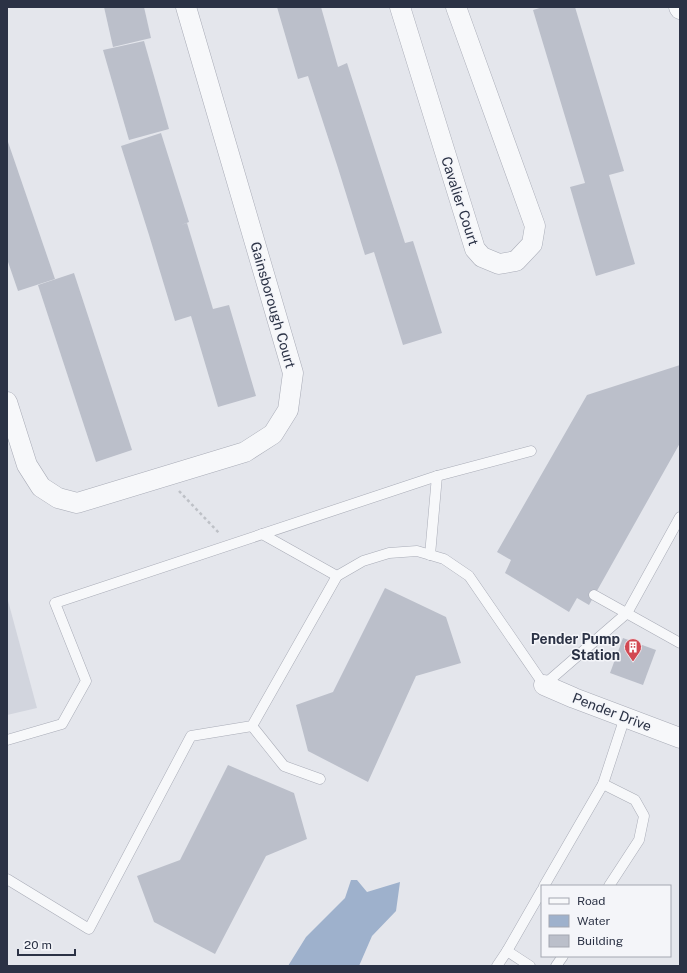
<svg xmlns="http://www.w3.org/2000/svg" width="687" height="973" font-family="'Public Sans',sans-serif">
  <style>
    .built { fill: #d2d5de }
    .water { fill: #9eb1cc }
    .building { fill: #bbbfca }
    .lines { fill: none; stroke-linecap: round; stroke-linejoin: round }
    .service-casing { stroke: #a9acb7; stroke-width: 11 }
    .minor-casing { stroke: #a9acb7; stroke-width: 21 }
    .path { stroke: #bec1c7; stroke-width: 2.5; stroke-dasharray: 3 3; stroke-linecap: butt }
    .service { stroke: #f7f8fa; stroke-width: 10 }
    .minor { stroke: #f7f8fa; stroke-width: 20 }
    .labels { text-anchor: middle; stroke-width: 3; stroke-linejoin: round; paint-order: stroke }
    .street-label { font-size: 14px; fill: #2b3245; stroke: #f4f5f9 }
    .poi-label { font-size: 14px; font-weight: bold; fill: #2b3245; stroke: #f4f5f9; text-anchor: end }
  </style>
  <rect width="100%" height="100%" fill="#e4e6ec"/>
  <path class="built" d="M7,597L37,708L7,715Z"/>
  <path class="water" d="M351,880H357L367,892L400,882L396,911L372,936L359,966H288L306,937L345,898Z"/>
  <g class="building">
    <path d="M104,7H144L151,38L113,47Z"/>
    <path d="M277,7H321L338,67L347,63L405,243L413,241L442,333L403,345L374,252L365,255L338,168L308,76L298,79Z"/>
    <path d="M543,7H575L624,171L609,175L635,264L596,276L570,187L585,183L533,10Z"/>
    <path d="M144,41L169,129L129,140L103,50Z"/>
    <path d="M161,133L189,222L181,225L187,223L213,309L229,305L256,396L218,407L191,316L175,321L149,235L121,146Z"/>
    <path d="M7,139L55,279L18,291L7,259Z"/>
    <path d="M74,273L132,450L96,462L38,285Z"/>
    <path d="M680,365V443L589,605L577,598L569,612L505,573L511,560L497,552L587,395Z"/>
    <path d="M385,588L446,617L461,663L416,676L368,782L308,751L296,705L333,692Z"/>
    <path d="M623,638L656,650L643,685L610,673Z"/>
    <path d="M228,765L294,793L307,839L266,856L215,954L154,922L137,876L180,860Z"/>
  </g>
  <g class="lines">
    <g class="service-casing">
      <g id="service">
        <path d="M437,476L531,451"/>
        <path d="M262,534L337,576"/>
        <path d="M594,595L680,643"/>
        <path d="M252,726L284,766L320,779"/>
        <path d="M7,740L62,724L86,681L55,603L437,476L430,555"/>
        <path d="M603,784L635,800L644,816L639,840L609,886"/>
        <path d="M7,879L89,929L191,736L252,726L337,576L363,561L389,553L417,551L444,559L469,576L544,685L627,613L680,517"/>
        <path d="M544,886L603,784L625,717"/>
        <path d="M507,951L530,966"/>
        <path d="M497,966L507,951L542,890"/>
        <path d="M556,966L563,956"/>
      </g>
    </g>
    <g class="minor-casing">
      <g id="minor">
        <path d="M400,7L475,249L482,257L499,264L516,261L532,244L535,226L456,7"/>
        <path d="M679,7L680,9"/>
        <path d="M7,402L27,465L41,487L58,498L77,503L245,452L273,434L288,410L293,373L186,7"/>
        <path d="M544,685L574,698L680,738"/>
      </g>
    </g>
    <path class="path" d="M179,491L220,534"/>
    <use href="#service" class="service"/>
    <use href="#minor" class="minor"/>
  </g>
  <defs>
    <g id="building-pin" transform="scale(0.9)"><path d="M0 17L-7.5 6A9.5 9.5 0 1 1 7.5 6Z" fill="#d24852" stroke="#f4f5f9"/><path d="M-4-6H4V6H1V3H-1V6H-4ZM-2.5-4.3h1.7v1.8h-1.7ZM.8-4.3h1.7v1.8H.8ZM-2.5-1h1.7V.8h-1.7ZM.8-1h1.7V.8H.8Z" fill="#fff"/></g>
  </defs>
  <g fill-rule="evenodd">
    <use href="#building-pin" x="633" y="647"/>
  </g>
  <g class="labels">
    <g class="street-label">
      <text transform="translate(460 201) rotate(72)" y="5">Cavalier Court</text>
      <text transform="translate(273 305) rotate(74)" y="5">Gainsborough Court</text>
      <text transform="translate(612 712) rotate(21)" y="5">Pender Drive</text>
    </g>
    <g class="poi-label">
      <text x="620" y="644">Pender Pump<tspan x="620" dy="16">Station</tspan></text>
    </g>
  </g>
  <rect width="687" height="973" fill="none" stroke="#2b3245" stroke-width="16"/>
  <rect x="541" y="885" width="130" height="72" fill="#f4f5f9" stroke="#a4a7b1"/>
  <rect x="549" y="898" width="20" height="6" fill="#f7f8fa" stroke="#a4a7b1"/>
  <text x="577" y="905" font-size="12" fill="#2b3245">Road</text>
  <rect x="549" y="915" width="20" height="12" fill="#9eb1cc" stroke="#a4a7b1"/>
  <text x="577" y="925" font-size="12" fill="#2b3245">Water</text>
  <rect x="549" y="935" width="20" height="12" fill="#bbbfca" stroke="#a4a7b1"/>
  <text x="577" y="945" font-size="12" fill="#2b3245">Building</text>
  <path d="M18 949v6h57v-6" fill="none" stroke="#2b3245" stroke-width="2"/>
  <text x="24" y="949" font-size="12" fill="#2b3245" stroke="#f4f5f9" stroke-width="3" paint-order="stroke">20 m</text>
</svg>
